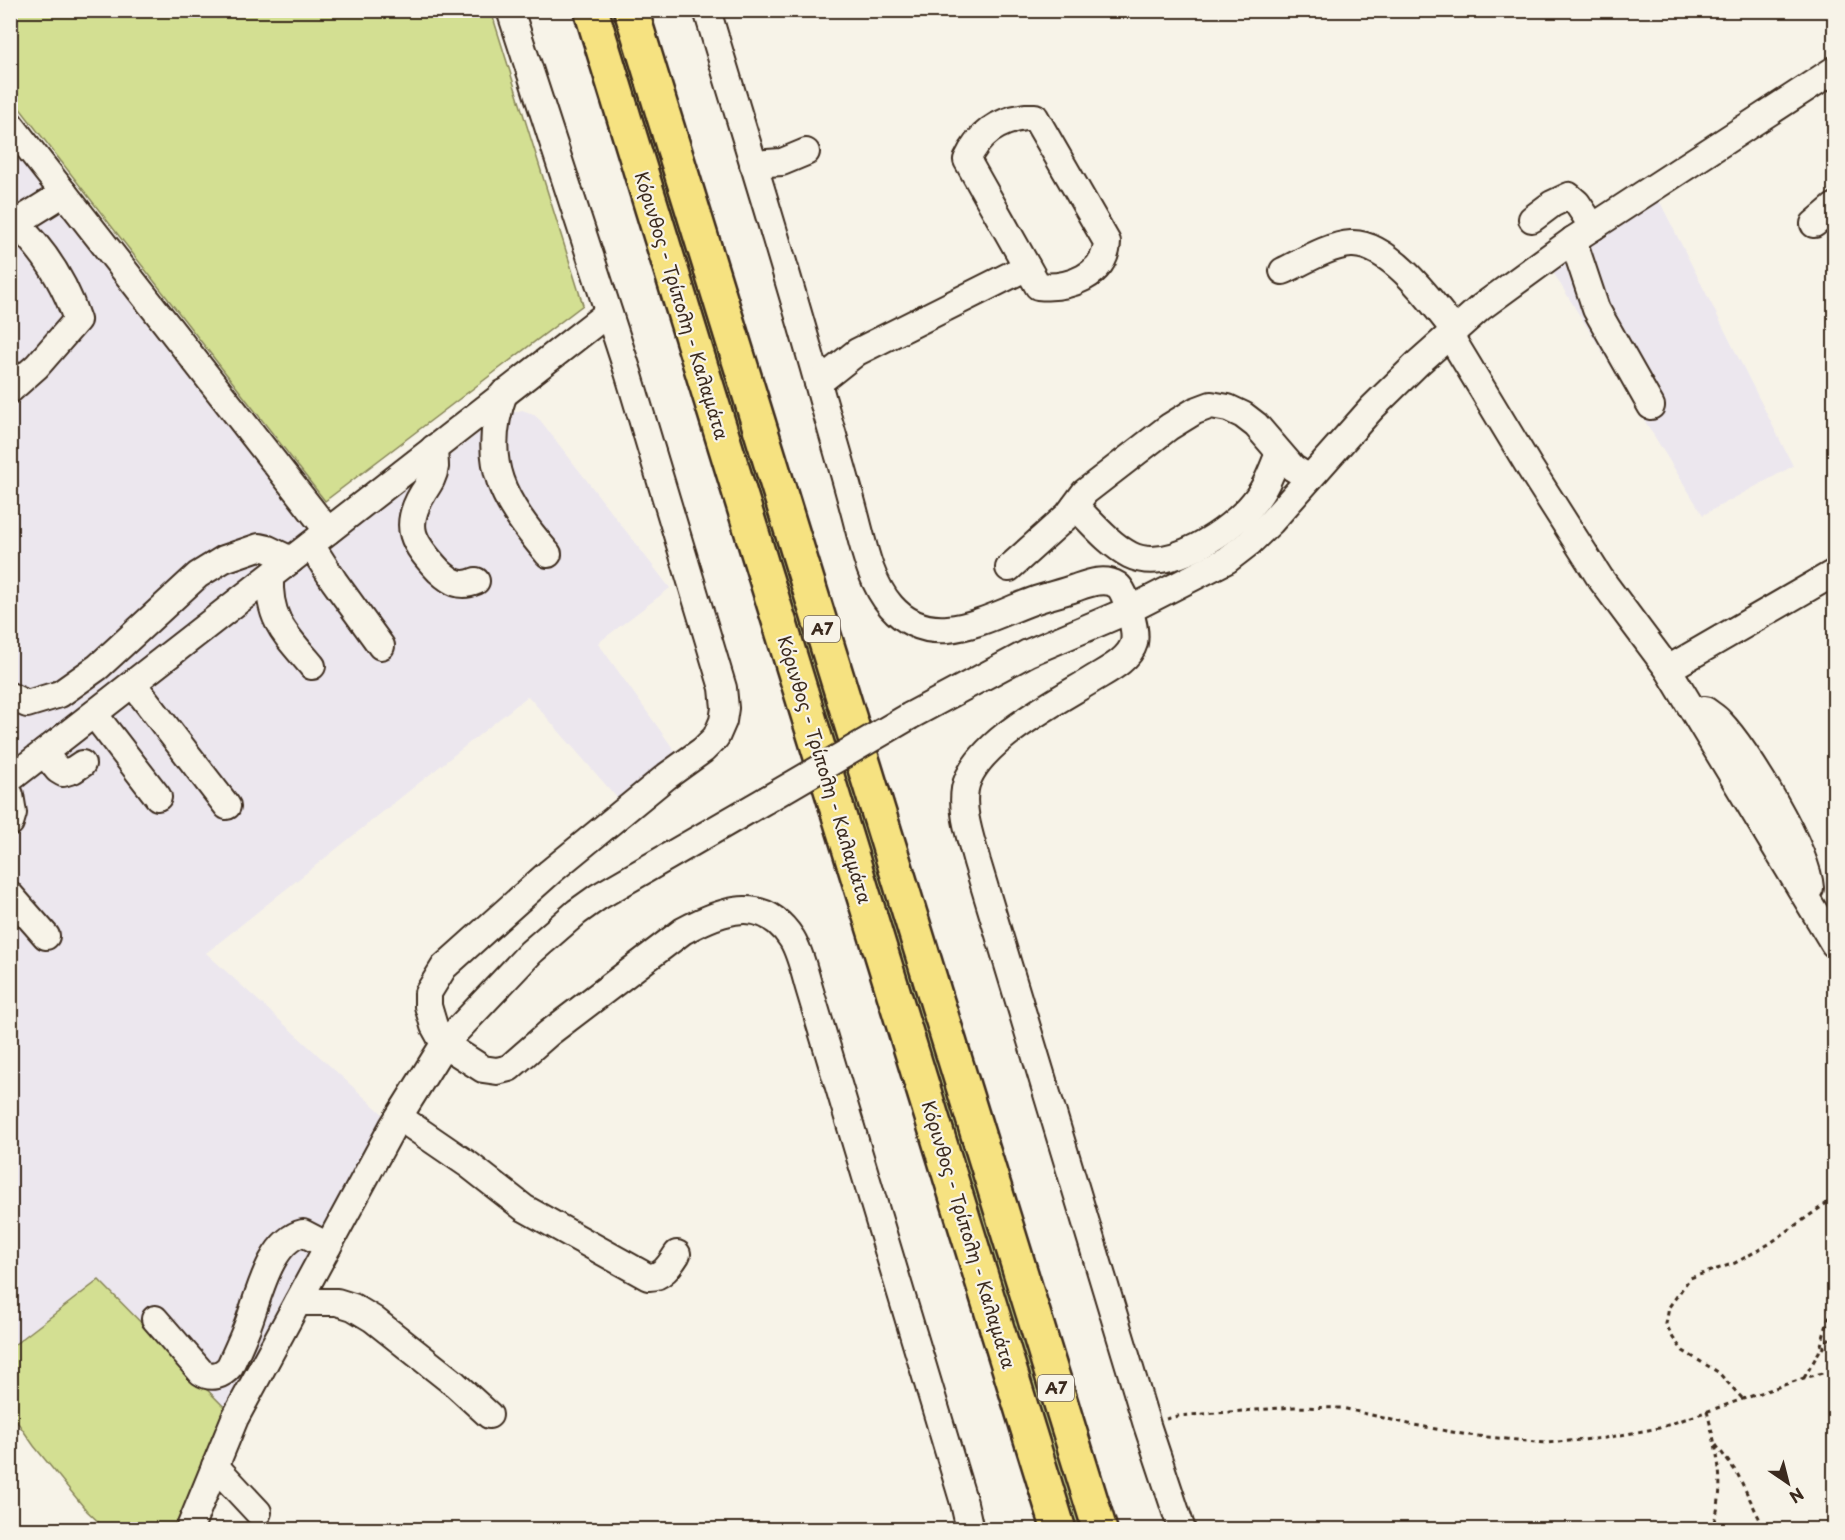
<svg xmlns="http://www.w3.org/2000/svg" width="1845" height="1540" font-family="'Playpen Sans',sans-serif">
  <style>
    .built { fill: #ece7ee }
    .green { fill: #d3df92; stroke: #878458; stroke-width: 1.5 }
    .lines { fill: none; stroke-linecap: round; stroke-linejoin: round }
    .minor-casing { stroke: #3b2a1e; stroke-width: 30 }
    .highway-casing { stroke: #3b2a1e; stroke-width: 38 }
    .path { stroke: #3b2a1e; stroke-width: 3; stroke-dasharray: 4.5 4.5; stroke-linecap: butt }
    .minor { stroke: #f7f3e8; stroke-width: 26 }
    .highway { stroke: #f6e281; stroke-width: 33 }
    .minor-bridge-casing { stroke: #3b2a1e; stroke-width: 30; stroke-linecap: butt }
    .minor-bridge { stroke: #f7f3e8; stroke-width: 26 }
    .labels { text-anchor: middle; stroke-width: 4.5; stroke-linejoin: round; paint-order: stroke }
    .shield { fill: #f7f3e8; stroke: #73665b; stroke-width: 1.5 }
    .shield-label { font-size: 16px; font-weight: bold; fill: #3b2a1e }
    .street-label { font-size: 18px; fill: #3b2a1e; stroke: #f7f3e8 }
  </style>
  <rect width="100%" height="100%" fill="#f7f3e8"/>
  <filter id="ink" filterUnits="userSpaceOnUse"><feTurbulence type="fractalNoise" baseFrequency=".0167" numOctaves="2"/><feDisplacementMap in="SourceGraphic" scale="12" xChannelSelector="R" yChannelSelector="G"/><feConvolveMatrix kernelMatrix="1 2 1 2 8 2 1 2 1" color-interpolation-filters="sRGB"/></filter>
  <g filter="url(#ink)">
    <g class="built">
      <path d="M11,148L326,551L501,416L522,410L533,414L540,420L670,588L598,643L677,754L619,800L528,696L206,953L386,1117L231,1414L99,1280L11,1348Z"/>
      <path d="M1657,196L1793,466L1703,515L1551,269Z"/>
    </g>
    <g class="green">
      <path d="M11,10L491,11L583,305L325,501L11,97Z"/>
      <path d="M605,11H615L1083,1529H1074Z"/>
      <path d="M99,1280L231,1414L181,1529H106L87,1511L34,1446L11,1413L10,1348Z"/>
    </g>
    <g class="lines">
      <g class="minor-casing">
        <g id="minor">
          <path d="M510,10L628,372L723,688L725,708L723,721L716,737L703,750L667,776L550,872L444,967L428,993V1006L434,1026L444,1044L483,1069L497,1071L509,1068L549,1033L683,931C720,911 763,893 792,939C801,954 805,975 810,991L964,1503L970,1530"/>
          <path d="M707,10C746,141 787,270 823,401C834,439 845,476 855,514C863,544 870,582 891,606C932,653 988,617 1033,601C1047,596 1061,593 1075,588C1087,584 1104,577 1117,585C1124,590 1127,604 1130,612C1133,622 1136,633 1134,643C1129,660 1108,670 1093,679C1056,702 973,744 965,789C961,813 971,839 977,862L1147,1425L1182,1530"/>
          <path d="M1025,117H1035L1107,242C1106,276 1068,289 1038,286L967,160C979,134 997,121 1025,117Z"/>
          <path d="M10,124L328,531"/>
          <path d="M753,164L782,162L806,152"/>
          <path d="M10,218C41,246 64,280 77,320L37,366L10,390"/>
          <path d="M1532,219L1552,204L1569,196L1577,203L1593,227"/>
          <path d="M16,223L64,193"/>
          <path d="M1814,224L1834,207"/>
          <path d="M1573,240L1596,309L1651,406"/>
          <path d="M1283,271C1302,262 1330,245 1351,244C1389,242 1433,303 1454,330"/>
          <path d="M1449,334L1530,468L1600,578L1668,669L1834,944"/>
          <path d="M818,383L857,352L1027,267"/>
          <path d="M504,393C479,463 504,502 548,554"/>
          <path d="M434,448C434,454 435,461 435,467C434,477 428,485 423,493C402,527 413,543 439,571C451,582 460,588 476,581"/>
          <path d="M1075,506C1092,523 1109,544 1130,555C1168,574 1231,531 1254,502C1266,488 1272,470 1279,453"/>
          <path d="M311,545L334,581L381,646"/>
          <path d="M1009,568L1068,515L1085,492L1169,427L1195,411L1211,405L1228,408L1243,415L1256,425L1293,468L1309,478"/>
          <path d="M270,577C268,620 286,635 312,666"/>
          <path d="M1668,669L1834,573"/>
          <path d="M133,684L227,806"/>
          <path d="M10,696L27,704L60,694L98,667L198,575L224,559L259,547L268,549L291,560"/>
          <path d="M1705,710C1710,714 1716,717 1720,722C1747,750 1807,849 1810,888"/>
          <path d="M94,714L158,797"/>
          <path d="M910,716L1028,653L1129,610L1227,560L1249,543L1271,522L1372,408L1418,363L1480,308L1573,240L1834,70"/>
          <path d="M44,753L58,770L63,773L73,770L82,764"/>
          <path d="M10,779L608,313"/>
          <path d="M10,795L13,813L10,823"/>
          <path d="M10,895L46,936"/>
          <path d="M399,1117L469,1165L524,1208L648,1277C662,1278 670,1265 677,1254"/>
          <path d="M298,1302H337L353,1307L373,1319L455,1384L489,1415"/>
          <path d="M155,1319L201,1372C211,1379 222,1376 230,1366C236,1353 242,1340 247,1327C258,1300 269,1241 303,1233L328,1246"/>
          <path d="M215,1466L258,1512"/>
          <path d="M189,1530L235,1418L393,1126L444,1044L531,952L577,912L598,897L766,800"/>
        </g>
      </g>
      <g class="highway-casing">
        <g id="highway">
          <path d="M591,10L1059,1530"/>
          <path d="M631,10L1100,1530"/>
        </g>
      </g>
      <g class="path">
        <path d="M1834,996L1831,1046L1834,1064"/>
        <path d="M1822,1349L1834,1331"/>
        <path d="M1804,1378L1819,1352L1834,1299"/>
        <path d="M1742,1398L1718,1372L1683,1351L1673,1338L1666,1324L1669,1307L1690,1278L1735,1263L1769,1244L1834,1198"/>
        <path d="M1707,1411C1717,1453 1728,1488 1711,1530"/>
        <path d="M1166,1419L1178,1416L1294,1407L1342,1408L1409,1424L1468,1435L1546,1443L1605,1438L1659,1428L1804,1378L1834,1370"/>
        <path d="M1716,1445L1737,1473L1765,1530"/>
      </g>
      <use href="#minor" class="minor"/>
      <use href="#highway" class="highway"/>
      <g class="minor-bridge-casing">
        <path id="minor-bridge" d="M766,800L910,716"/>
      </g>
      <use href="#minor-bridge" class="minor-bridge"/>
    </g>
  </g>
  <g class="labels">
    <g class="shield">
      <rect x="804" y="616" width="36" height="26" rx="4.5"/>
      <rect x="1038" y="1375" width="36" height="26" rx="4.5"/>
    </g>
    <g class="shield-label">
      <text x="822" y="635">Α7</text>
      <text x="1056" y="1394">Α7</text>
    </g>
    <g class="street-label">
      <text transform="translate(681 306) rotate(73)" y="6">Κόρινθος - Τρίπολη - Καλαμάτα</text>
      <text transform="translate(824 770) rotate(73)" y="6">Κόρινθος - Τρίπολη - Καλαμάτα</text>
      <text transform="translate(968 1235) rotate(73)" y="6">Κόρινθος - Τρίπολη - Καλαμάτα</text>
    </g>
  </g>
  <rect width="1845" height="1540" fill="none" stroke="#f7f3e8" stroke-width="36"/>
  <rect x="18" y="18" width="1809" height="1504" fill="none" stroke="#3b2a1e" stroke-width="2" filter="url(#ink)"/>
  <g transform="translate(1788 1483) rotate(145)" stroke="#f7f3e8" stroke-width="4.5" paint-order="stroke">
  <path d="M0-4.5L10 22L0 15L-10 22Z" fill="#3b2a1e"/>
  <text y="-9" font-size="16" font-weight="bold" text-anchor="middle" fill="#3b2a1e">N</text>
  </g>
</svg>
